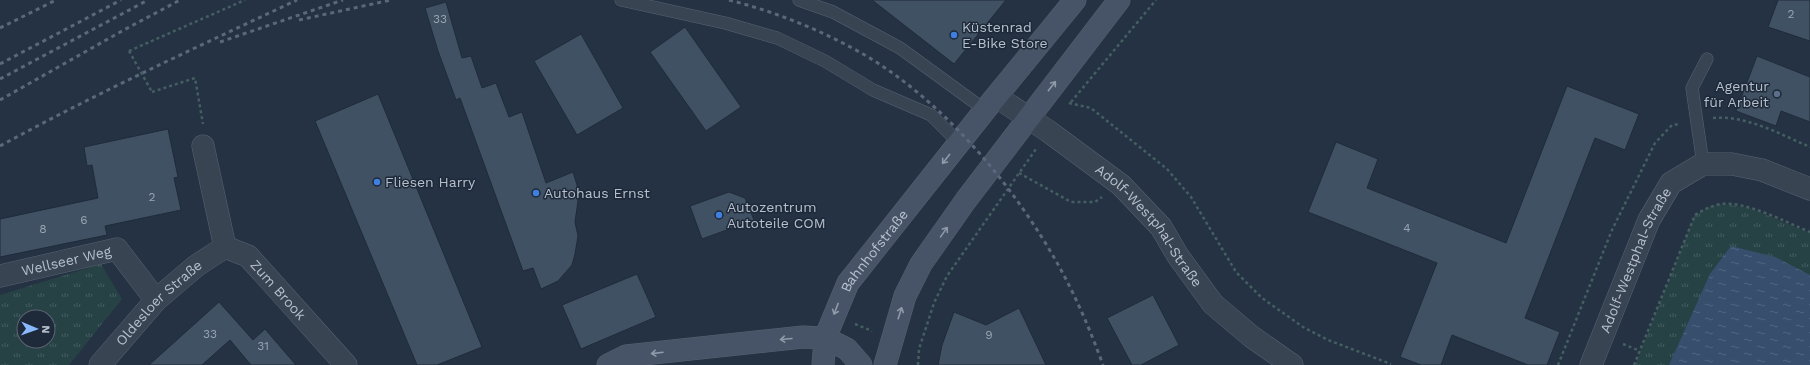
<svg xmlns="http://www.w3.org/2000/svg" width="1810" height="365" font-family="'Work Sans',sans-serif">
  <style>
    .park { fill: url(#park-tufts); fill-rule: evenodd }
    .water { fill: url(#water-ripples) }
    .building { fill: #405163; stroke: #202b3b }
    .lines { fill: none; stroke-linecap: round; stroke-linejoin: round }
    .service-casing { stroke: #576271; stroke-width: 13 }
    .minor-casing { stroke: #576271; stroke-width: 23 }
    .secondary-casing { stroke: #576271; stroke-width: 23 }
    .path { stroke: #455f61; stroke-width: 2.5; stroke-dasharray: 3 3; stroke-linecap: butt }
    .service { stroke: #394453; stroke-width: 12 }
    .minor { stroke: #394453; stroke-width: 22 }
    .secondary { stroke: #475367; stroke-width: 22 }
    .rail { stroke: #5b687b; stroke-width: 3; stroke-dasharray: 4 4; stroke-linecap: butt }
    .path-bridge { stroke: #455f61; stroke-width: 2.5; stroke-dasharray: 3 3; stroke-linecap: butt }
    .oneway { stroke: #8f9aa9 }
    .shop-dot { fill: #3f7fe0; stroke: #1e2939; stroke-width: 1.5 }
    .service-dot { fill: #5c6f8a; stroke: #1e2939; stroke-width: 1.5 }
    .labels { text-anchor: middle; stroke-width: 3; stroke-linejoin: round; paint-order: stroke }
    .number-label { font-size: 12px; fill: #98a4b2 }
    .poi-label { font-size: 14px; fill: #b6c0cd; stroke: #1e2939; text-anchor: start }
    .street-label { font-size: 14px; fill: #b6c0cd; stroke: #1e2939 }
  </style>
  <defs>
    <pattern id="park-tufts" width="24" height="20" patternUnits="userSpaceOnUse"><rect width="24" height="20" fill="#274245"/><path d="M3 7l-1-3M5 7V3M7 7l1-3M15 17l-1-3M17 17v-4M19 17l1-3" fill="none" stroke="#445c5f"/></pattern>
    <pattern id="water-ripples" width="26" height="14" patternUnits="userSpaceOnUse"><rect width="26" height="14" fill="#374e6d"/><path d="M2 4q2-2 4 0t4 0M15 11q2-2 4 0t4 0" fill="none" stroke="#526681"/></pattern>
  </defs>
  <rect width="100%" height="100%" fill="#243244"/>
  <g class="park">
    <path d="M1722,204L1750,208L1810,233V365H1635L1695,215L1709,207Z"/>
    <path d="M101,264L122,299L69,365H0V295ZM24,317H48V341H24Z"/>
  </g>
  <path class="water" d="M1731,246L1775,257L1810,275V365H1669L1710,274Z"/>
  <g class="building">
    <path d="M872,0H1006L954,64Z"/>
    <path d="M1778,0H1810V41L1768,27Z"/>
    <path d="M446,2L462,58L471,56L482,88L496,83L509,117L522,112L546,183L573,172L577,185L578,201L575,222L578,236L575,254L572,265L558,281L541,289L533,268L523,271L460,98L456,100L438,51L425,8Z"/>
    <path d="M685,27L741,107L706,131L650,52Z"/>
    <path d="M581,34L623,108L577,135L534,61Z"/>
    <path d="M1757,56L1810,77V122L1781,111L1776,126L1736,111Z"/>
    <path d="M1567,86L1639,114L1625,150L1595,138L1525,318L1560,332L1547,365H1528L1452,335L1441,365H1421L1400,357L1437,263L1308,212L1336,142L1378,159L1367,188L1506,243Z"/>
    <path d="M378,94L482,347L437,365H417L315,121Z"/>
    <path d="M168,129L178,177L174,178L181,210L105,226L107,235L0,257V219L98,198L92,165L87,166L84,147Z"/>
    <path d="M729,192L745,198L754,220L702,239L690,206Z"/>
    <path d="M637,274L656,317L581,349L562,305Z"/>
    <path d="M1153,295L1179,345L1141,365H1132L1107,318Z"/>
    <path d="M219,302L253,340L265,329L296,365H251L230,340L202,365H149Z"/>
    <path d="M1019,308L1046,365H938L942,345L954,312L986,325Z"/>
  </g>
  <g class="lines">
    <g class="service-casing">
      <g id="service">
        <path d="M621,0L725,23L777,38L825,61L873,90L931,115L959,143"/>
        <path d="M799,0L833,12L900,48L985,110"/>
        <path d="M1703,164L1692,88L1707,59"/>
      </g>
    </g>
    <g class="minor-casing">
      <g id="minor">
        <path id="s1" d="M997,97L1048,131L1121,185L1161,227L1178,256L1213,304L1252,337L1292,365"/>
        <path d="M203,146L225,247"/>
        <path id="s2" d="M225,247L248,256L346,365"/>
        <path id="s3" d="M0,276L117,249L156,300"/>
        <path id="s4" d="M100,365L156,300L196,266L225,247"/>
        <path id="s5" d="M1591,365L1649,220L1671,183L1703,164H1732L1762,170L1810,189"/>
      </g>
    </g>
    <g class="secondary-casing">
      <g id="secondary">
        <path d="M608,365L626,356L803,337L825,338L847,349L861,365"/>
        <path id="s6" d="M823,365L825,338L848,283L985,110L1075,0"/>
        <path d="M885,365L905,296L921,264L966,200L1119,0"/>
      </g>
    </g>
    <g class="path">
      <path d="M129,51L245,0"/>
      <path d="M152,92L195,78L203,124"/>
      <path d="M1071,102L1156,0"/>
      <path d="M1069,103L1091,108L1167,169L1191,197L1236,272L1262,298L1303,327L1328,340L1391,364"/>
      <path d="M1713,118C1746,115 1780,134 1810,147"/>
      <path d="M1019,173L1071,202H1095L1102,197"/>
      <path d="M855,324L872,331"/>
      <path d="M1623,344L1640,351"/>
      <path d="M918,365L919,349L934,303L947,276L1036,149"/>
      <path d="M1558,365L1612,230L1655,143L1672,125L1680,124"/>
      <path d="M1634,365L1695,215C1703,210 1711,206 1721,204C1746,201 1786,222 1810,232"/>
    </g>
    <use href="#service" class="service"/>
    <use href="#minor" class="minor"/>
    <use href="#secondary" class="secondary"/>
    <g class="rail">
      <path d="M729,0C776,12 821,30 863,54C944,101 1015,187 1060,268C1077,299 1091,332 1103,365"/>
      <path d="M299,20L391,0"/>
      <path d="M0,28L56,0"/>
      <path d="M220,42L343,0"/>
      <path d="M0,64L121,0"/>
      <path d="M0,79L148,0"/>
      <path d="M0,100L122,31L180,0"/>
      <path d="M0,146C97,93 197,47 297,0"/>
    </g>
    <path class="path-bridge" d="M129,51L152,92"/>
  </g>
  <defs><path id="oneway-shaft" d="M-6 0H5M1.5-3L5.5 0L1.5 3" fill="none" stroke-width="1.6" stroke-linecap="round" stroke-linejoin="round"/></defs>
  <g class="oneway">
    <use href="#oneway-shaft" transform="translate(1052 86) rotate(-52)"/>
    <use href="#oneway-shaft" transform="translate(946 159) rotate(128)"/>
    <use href="#oneway-shaft" transform="translate(944 232) rotate(-55)"/>
    <use href="#oneway-shaft" transform="translate(836 309) rotate(111)"/>
    <use href="#oneway-shaft" transform="translate(900 313) rotate(-72)"/>
    <use href="#oneway-shaft" transform="translate(786 339) rotate(175)"/>
    <use href="#oneway-shaft" transform="translate(657 353) rotate(173)"/>
  </g>
  <g class="shop-dot">
    <circle cx="954" cy="35" r="4"/>
    <circle cx="377" cy="182" r="4"/>
    <circle cx="536" cy="193" r="4"/>
    <circle cx="719" cy="215" r="4"/>
  </g>
  <circle class="service-dot" cx="1777" cy="94" r="4"/>
  <g class="labels">
    <g class="number-label">
      <text x="1791" y="18">2</text>
      <text x="440" y="23">33</text>
      <text x="152" y="201">2</text>
      <text x="84" y="224">6</text>
      <text x="1407" y="232">4</text>
      <text x="43" y="233">8</text>
      <text x="210" y="338">33</text>
      <text x="989" y="339">9</text>
      <text x="263" y="350">31</text>
    </g>
    <g class="poi-label">
      <text x="962" y="32">Küstenrad<tspan x="962" dy="16">E-Bike Store</tspan></text>
      <text x="1769" y="91" text-anchor="end">Agentur<tspan x="1769" dy="16">für Arbeit</tspan></text>
      <text x="385" y="187">Fliesen Harry</text>
      <text x="544" y="198">Autohaus Ernst</text>
      <text x="727" y="212">Autozentrum<tspan x="727" dy="16">Autoteile COM</tspan></text>
    </g>
    <g class="street-label">
      <text dy="5" stroke="none"><textPath href="#s1" startOffset="201">Adolf-Westphal-Straße</textPath></text>
      <text dy="5" stroke="none"><textPath href="#s6" startOffset="128">Bahnhofstraße</textPath></text>
      <text dy="5" stroke="none"><textPath href="#s5" startOffset="114">Adolf-Westphal-Straße</textPath></text>
      <text dy="5" stroke="none"><textPath href="#s3" startOffset="68">Wellseer Weg</textPath></text>
      <text dy="5" stroke="none"><textPath href="#s2" startOffset="70">Zum Brook</textPath></text>
      <text dy="5" stroke="none"><textPath href="#s4" startOffset="86">Oldesloer Straße</textPath></text>
    </g>
  </g>
  <g transform="translate(36 329) rotate(92)"><circle r="19" fill="#1e2939" stroke="#5b6574"/>
  <path d="M0-3L7 15L0 10L-7 15Z" fill="#8ab9ff"/>
  <text y="-6" font-size="11" font-weight="bold" text-anchor="middle" fill="#b6c0cd">N</text>
  </g>
</svg>
